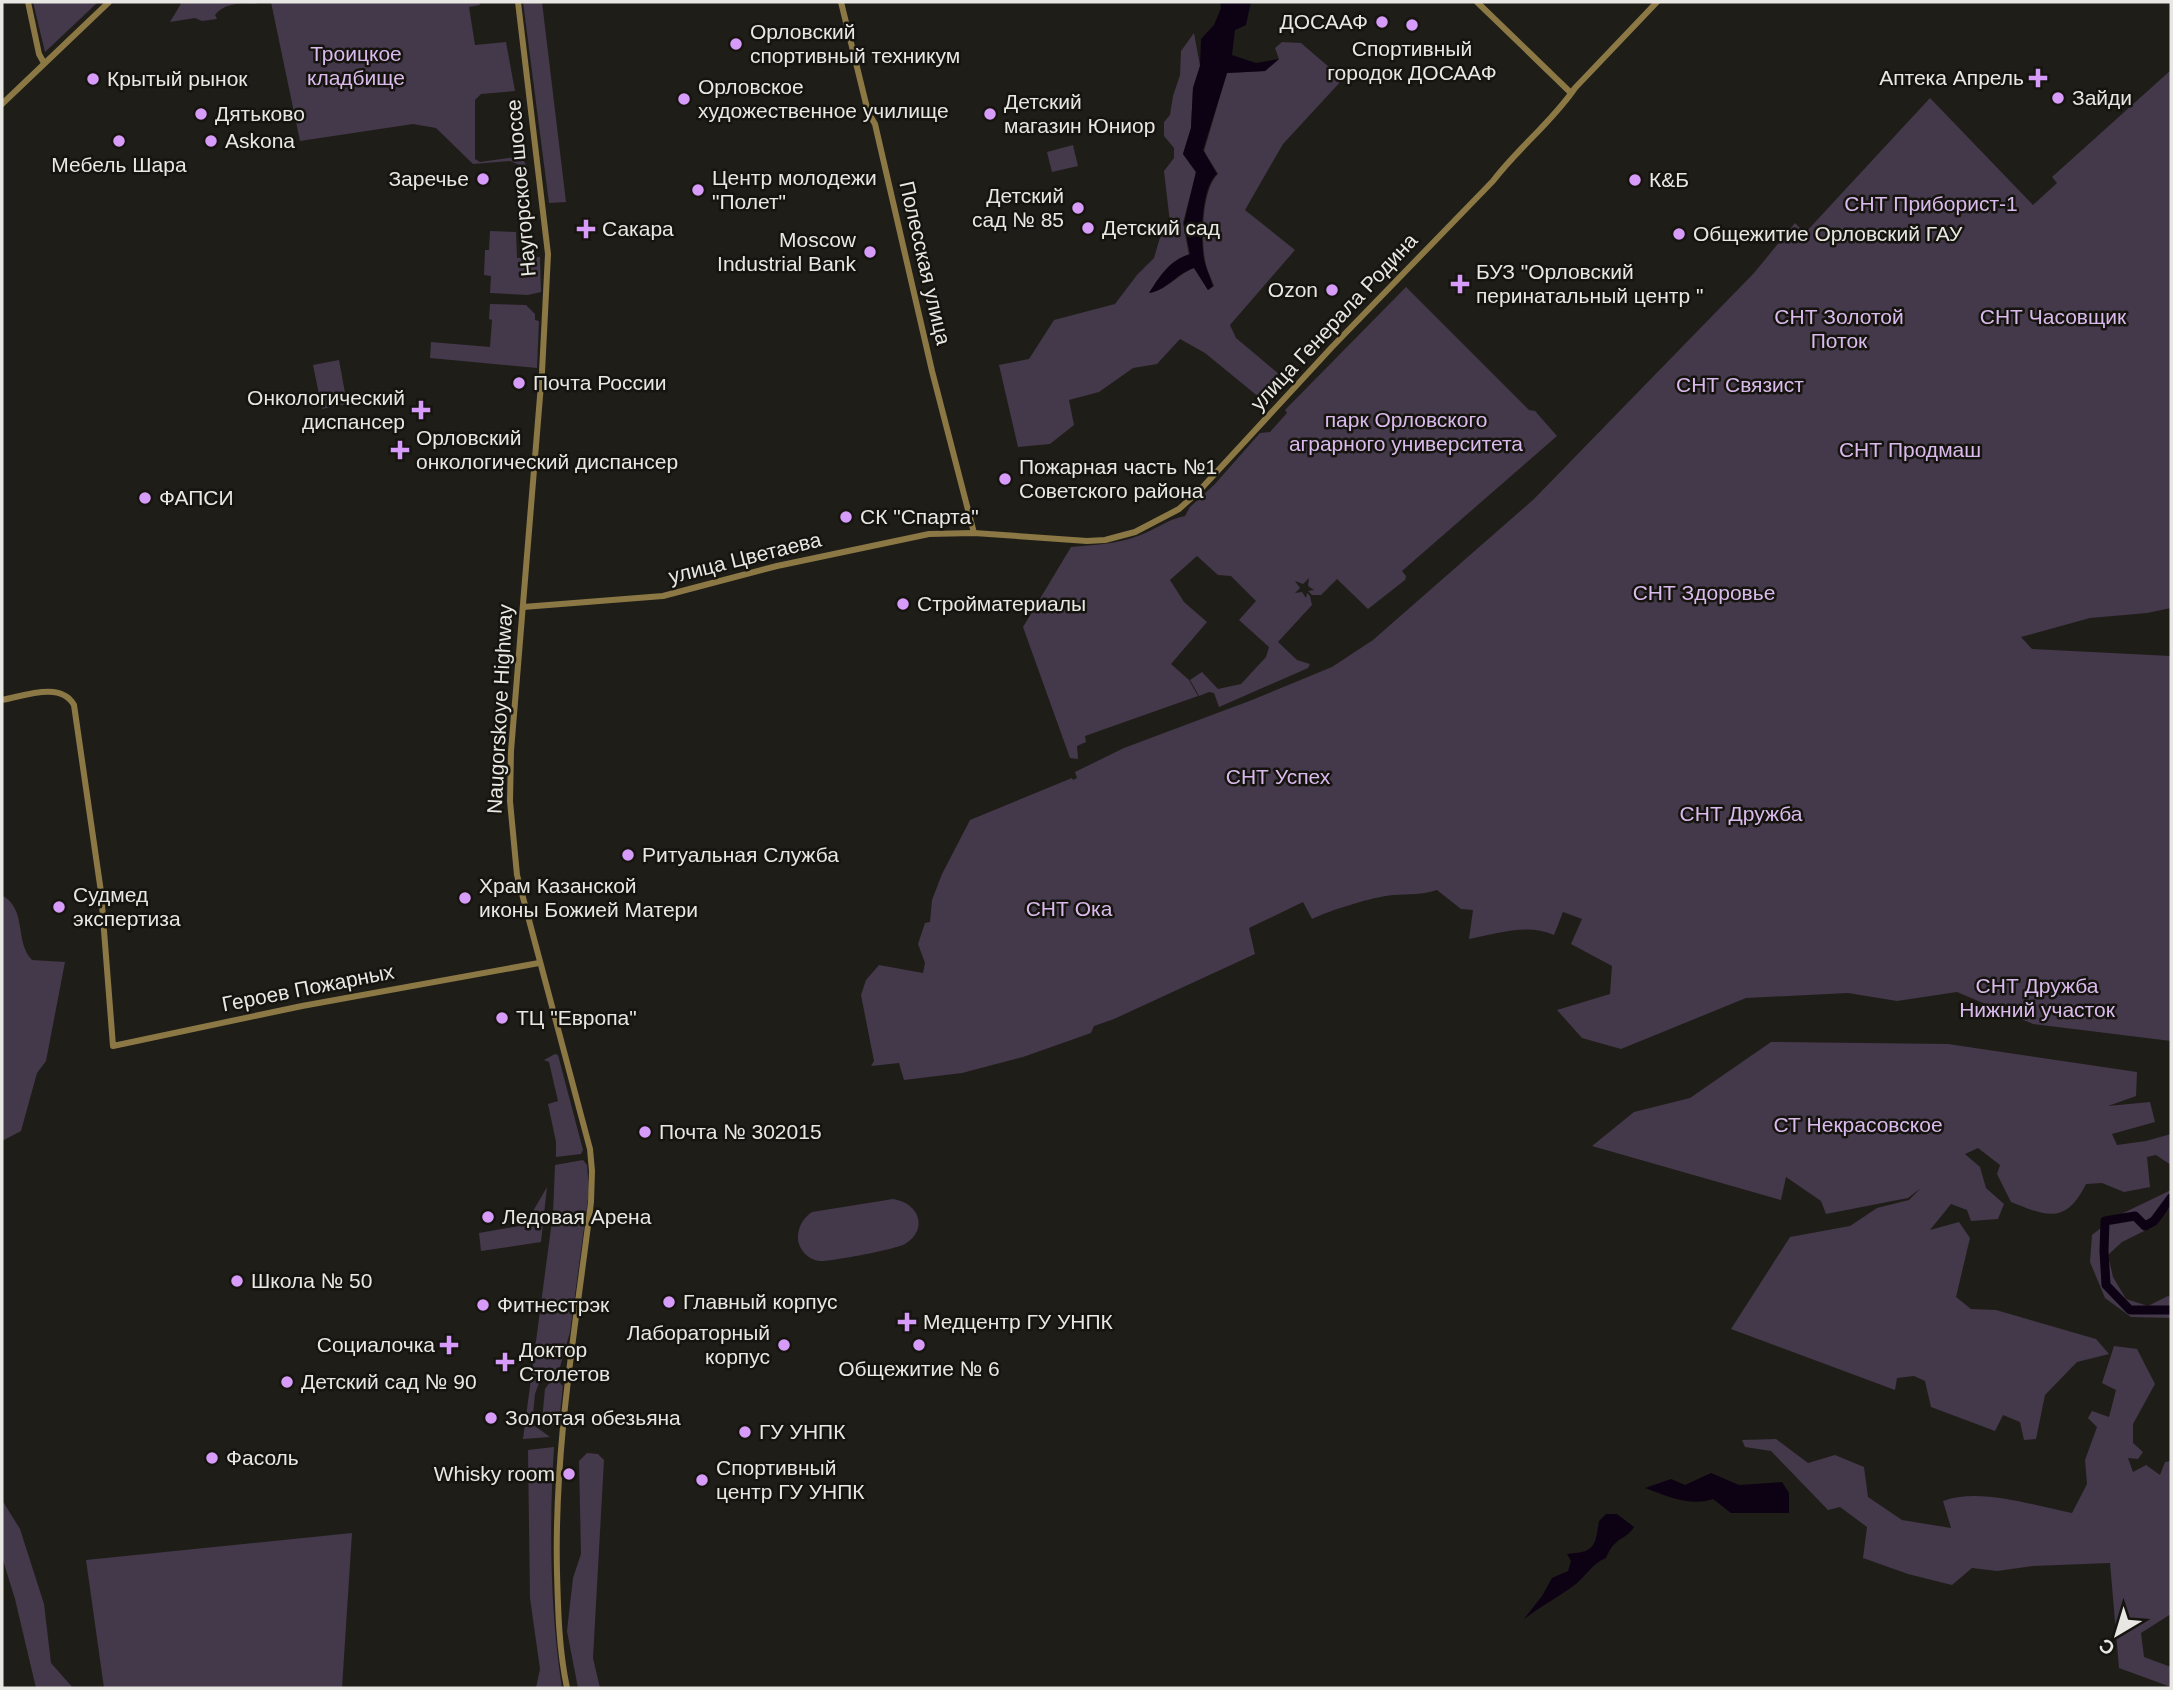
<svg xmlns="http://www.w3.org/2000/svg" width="2173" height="1690" font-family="Helvetica,sans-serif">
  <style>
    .green { fill: #44384b }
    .water { fill: #0d0214 }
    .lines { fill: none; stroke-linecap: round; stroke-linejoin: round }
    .river { stroke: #0d0214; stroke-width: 9 }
    .secondary { stroke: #8b7844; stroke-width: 6 }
    .poi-dot { fill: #d79bf9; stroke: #16140f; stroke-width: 2.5 }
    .labels { text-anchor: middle; stroke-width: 5; stroke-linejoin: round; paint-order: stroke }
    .poi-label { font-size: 21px; fill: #e8e7e3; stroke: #16140f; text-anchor: start }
    .park-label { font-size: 21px; fill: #dabaed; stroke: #16140f }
    .street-label { font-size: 21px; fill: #e8e7e3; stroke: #16140f }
  </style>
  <rect width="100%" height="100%" fill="#1f1d18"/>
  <g class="green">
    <path d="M33,2H98L45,52Z"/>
    <path d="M182,2H256L257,4C242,3 225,2 215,15L217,19L202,21L195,18L170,22Z"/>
    <path d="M271,2H479L480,5L469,7L475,45L506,42L515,91L481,94L475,100V159L480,162L522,156L527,168L510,161L473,164L436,128L413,124L300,141Z"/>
    <path d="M523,2H542L566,202L549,203Z"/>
    <path d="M1194,33L1200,66L1193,88L1191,128L1183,154L1196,172L1183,223L1189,255C1171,259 1158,277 1150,293C1167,290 1178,274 1194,268L1208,290L1214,286C1211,278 1206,268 1205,260C1201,239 1202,188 1218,174L1204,151L1227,73L1265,71L1279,59L1275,48L1282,42L1301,43L1343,79L1283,144L1245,210L1295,250L1230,325L1236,338L1280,375L1260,398L1205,353L1180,339L1157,364L1133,368L1099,392L1069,400L1074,425L1050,444L1018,447L999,365L1029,359L1054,320L1115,304L1137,275L1154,258L1161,234L1168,229L1170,223L1164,171L1174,158V148L1164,136V122L1170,115L1173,96L1180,75L1181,51Z"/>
    <path d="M2171,70V608L2147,613L2090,618L2021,637L2032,649L2171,656V1041L2033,1024L1957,992L1897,1001L1848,993L1746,998L1621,1049L1582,1038L1557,1010L1610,994L1612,966L1571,944L1582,919L1563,912L1554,935C1527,923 1497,934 1469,939L1473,910L1461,909L1437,890C1422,895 1409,894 1393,895C1372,897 1331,910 1312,919L1303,902L1249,928L1255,954L1114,1019L1094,1026L1091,1033L1023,1057L962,1073L904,1080L899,1063L871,1066L874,1061L861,995L866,980L879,965L923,973L925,963L918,944L925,923L930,922L932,900L942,874L970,820L1072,778L1073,780L1077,778L1075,772L1124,748L1252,700L1332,667L1373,640L1534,499L1754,273L1795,223L1805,233L1930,98L2033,205L2057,183L2052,177Z"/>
    <path d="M1073,145L1078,166L1052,172L1047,152Z"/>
    <path d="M490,231L516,232L517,258L540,257L541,292L528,295L490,293L491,276L484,275L485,250H489Z"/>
    <path d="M1406,287L1529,410L1535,411L1557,436L1402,571L1406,576L1405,580L1368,609L1337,579L1321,595H1312L1308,591L1314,590L1308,586L1309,578L1303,584L1295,581L1300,588L1295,593L1302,592L1306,598L1307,593L1310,596L1312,605L1278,642L1297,660L1310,664L1308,668L1219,707L1214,693L1209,692L1199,696L1190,680L1202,672L1218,689L1241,684L1266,657L1269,647L1239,620L1256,601L1231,576L1218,575L1197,556L1170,580L1184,602L1207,622L1171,664L1189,680L1198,696L1085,736L1086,742L1077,746L1078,759L1070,758L1023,627L1071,547C1094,545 1117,544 1138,536C1155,530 1168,519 1185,516L1190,507L1214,485L1260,433L1270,432L1287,413L1285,410Z"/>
    <path d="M490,304L526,305L535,314V320L539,321L537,368L430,358L431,342L490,347L492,320L489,319Z"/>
    <path d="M339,360L347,404L322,409L313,365Z"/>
    <path d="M2,895C28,911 14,941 32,960L65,962L46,1061L37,1073L21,1131L2,1141Z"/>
    <path d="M1771,1042L1948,1044L2137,1072L2136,1096L2108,1106L2150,1102L2155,1122L2112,1134L2117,1145L2146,1141L2171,1134V1165L2156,1155L2147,1157L2150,1187L2124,1192L2102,1183L2086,1184C2066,1224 2048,1217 2011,1202L1997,1174L2000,1165L1978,1148L1965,1154L1980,1167L1986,1188L2004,1204L1998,1219L1971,1221L1967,1210L1951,1204L1930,1230L1959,1222L1970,1238L1956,1297L1971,1309L1996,1310L2096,1339L2109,1354L2077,1362L2045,1395L2036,1439L2024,1440L2020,1422L2003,1415L1995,1431L1931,1407L1925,1381L1914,1376L1897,1378L1895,1390L1731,1329L1790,1237L1850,1226L1877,1208L1909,1200L1921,1188L1908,1198L1826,1214L1821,1201L1786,1177L1781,1200L1592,1146L1634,1112L1690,1098Z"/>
    <path d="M555,1054L558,1055L583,1150L581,1154L556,1157V1142L548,1104L558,1101L549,1062L544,1060Z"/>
    <path d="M583,1160L587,1165L589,1191L570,1332L560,1367L539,1383L535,1394L532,1424L550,1437L523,1439L553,1213L555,1165Z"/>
    <path d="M547,1187L541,1242L481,1251L479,1233L525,1225Z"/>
    <path d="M2171,1190V1208L2159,1215L2146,1230L2122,1242L2108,1255L2113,1277L2126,1299L2148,1306L2168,1296L2171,1297V1318L2131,1317L2105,1298L2090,1262L2092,1235L2115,1217Z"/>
    <path d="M893,1199C919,1203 929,1229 905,1244C897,1249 829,1262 819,1261C808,1259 800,1251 798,1240C797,1228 803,1218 812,1212Z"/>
    <path d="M2114,1346L2137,1349L2155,1384L2133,1424V1443L2143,1452L2138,1459L2128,1458L2133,1472L2146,1465L2160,1475L2165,1462L2171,1461V1614L2141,1633L2144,1657L2171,1667V1687L2119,1668L2110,1563L2033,1566L1997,1571L1972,1568L1952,1585L1908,1574L1863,1558L1867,1527L1840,1507L1828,1510L1771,1451L1745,1447L1742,1440L1776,1439L1808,1463L1835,1455L1864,1467L1868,1497L1902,1520L1951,1528L1943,1501C1979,1487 2035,1506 2072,1513L2087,1484L2085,1460L2097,1427L2088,1418L2092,1411L2109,1417L2116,1390L2102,1383Z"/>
    <path d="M558,1381L563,1386L559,1423L549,1427L542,1420L545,1389L550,1382Z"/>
    <path d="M554,1447C549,1527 550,1609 562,1688H536L540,1669L530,1598L528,1450Z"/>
    <path d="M587,1453L598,1454L604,1460L593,1658L600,1688H578L567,1631L573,1578L581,1554L579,1461Z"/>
    <path d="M2,1500L20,1529L44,1604L51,1663L73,1688H36L15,1599L2,1557Z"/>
    <path d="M352,1533L342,1688H104L86,1560Z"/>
  </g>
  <g class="water">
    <path d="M1220,2H1251L1246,25L1235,30L1232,55L1256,63L1279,59L1265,71L1227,73L1203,150L1217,174C1201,187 1200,239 1204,260C1206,268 1210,277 1213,286L1208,290L1194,268C1177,273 1167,290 1149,293C1160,276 1170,260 1190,254L1184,223L1196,172L1183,154L1191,128L1193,88L1200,66L1201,39L1214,25L1221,8Z"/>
    <path d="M1711,1473L1739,1485L1782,1482L1789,1493V1513H1731L1713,1499C1690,1507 1667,1496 1645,1488L1671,1479L1685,1485Z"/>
    <path d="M1606,1514H1617L1634,1527C1625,1541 1615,1536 1606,1558C1591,1564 1585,1578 1572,1587C1556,1598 1540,1607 1524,1619L1542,1596L1552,1578L1568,1571L1571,1561L1567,1554C1595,1552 1595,1547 1599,1521Z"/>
  </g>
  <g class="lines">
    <path class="river" d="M2171,1198L2154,1221L2145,1226L2135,1216L2105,1221L2104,1251L2106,1285L2130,1310H2171"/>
    <g class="secondary">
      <path d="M28,2L39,54L44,63"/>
      <path d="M518,2L548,254L542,372L511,751L510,801L517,875L590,1149L592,1171L591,1202C576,1325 554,1447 557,1572C558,1611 559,1650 567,1688"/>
      <path d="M841,2L868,112L875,124L932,371L974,533"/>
      <path d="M1477,2L1571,93"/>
      <path d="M2,104L109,2"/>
      <path d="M523,607L663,596L777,566L929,534L974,533L1087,541L1105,540L1135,532L1179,509L1199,491L1332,347L1493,181C1518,148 1552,122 1575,88L1657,2"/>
      <path d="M2,700C24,696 61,681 74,705L101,892L113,1046L302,1006L539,963"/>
    </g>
  </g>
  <g class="poi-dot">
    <circle cx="1382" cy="22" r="7"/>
    <circle cx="1412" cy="25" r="7"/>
    <circle cx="736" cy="44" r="7"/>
    <path d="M2034.5 67.5h7v7h7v7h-7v7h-7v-7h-7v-7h7z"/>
    <circle cx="93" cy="79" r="7"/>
    <circle cx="2058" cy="98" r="7"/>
    <circle cx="684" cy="99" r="7"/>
    <circle cx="201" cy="114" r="7"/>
    <circle cx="990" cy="114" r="7"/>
    <circle cx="119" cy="141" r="7"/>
    <circle cx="211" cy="141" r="7"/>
    <circle cx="483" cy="179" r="7"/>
    <circle cx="1635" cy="180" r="7"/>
    <circle cx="698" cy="190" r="7"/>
    <circle cx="1078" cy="208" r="7"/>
    <circle cx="1088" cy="228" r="7"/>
    <path d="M582.5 218.5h7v7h7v7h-7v7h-7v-7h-7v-7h7z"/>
    <circle cx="1679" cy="234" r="7"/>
    <circle cx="870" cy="252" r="7"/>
    <path d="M1456.5 273.5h7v7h7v7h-7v7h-7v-7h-7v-7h7z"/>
    <circle cx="1332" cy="290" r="7"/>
    <circle cx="519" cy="383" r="7"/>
    <path d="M417.5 399.5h7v7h7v7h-7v7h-7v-7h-7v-7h7z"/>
    <path d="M396.5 439.5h7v7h7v7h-7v7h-7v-7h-7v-7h7z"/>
    <circle cx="1005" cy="479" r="7"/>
    <circle cx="145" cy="498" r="7"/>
    <circle cx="846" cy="517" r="7"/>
    <circle cx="903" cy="604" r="7"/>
    <circle cx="628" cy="855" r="7"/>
    <circle cx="465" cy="898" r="7"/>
    <circle cx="59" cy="907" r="7"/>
    <circle cx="502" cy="1018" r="7"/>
    <circle cx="645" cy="1132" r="7"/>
    <circle cx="488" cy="1217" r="7"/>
    <circle cx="237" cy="1281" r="7"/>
    <circle cx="669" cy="1302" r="7"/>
    <circle cx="483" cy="1305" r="7"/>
    <path d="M903.5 1311.5h7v7h7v7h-7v7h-7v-7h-7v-7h7z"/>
    <path d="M445.5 1334.5h7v7h7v7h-7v7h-7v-7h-7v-7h7z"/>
    <circle cx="784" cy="1345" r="7"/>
    <circle cx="919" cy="1345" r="7"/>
    <path d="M501.5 1351.5h7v7h7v7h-7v7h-7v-7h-7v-7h7z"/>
    <circle cx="287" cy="1382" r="7"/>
    <circle cx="491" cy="1418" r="7"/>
    <circle cx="745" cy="1432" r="7"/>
    <circle cx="212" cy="1458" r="7"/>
    <circle cx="569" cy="1474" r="7"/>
    <circle cx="702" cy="1480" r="7"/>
  </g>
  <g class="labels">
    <g class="poi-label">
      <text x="1368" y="29" text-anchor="end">ДОСААФ</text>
      <text x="750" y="39">Орловский<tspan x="750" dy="24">спортивный техникум</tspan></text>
      <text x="1412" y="56" text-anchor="middle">Спортивный<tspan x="1412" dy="24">городок ДОСААФ</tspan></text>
      <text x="2024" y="85" text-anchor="end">Аптека Апрель</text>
      <text x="107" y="86">Крытый рынок</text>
      <text x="698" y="94">Орловское<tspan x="698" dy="24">художественное училище</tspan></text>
      <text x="2072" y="105">Зайди</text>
      <text x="1004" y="109">Детский<tspan x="1004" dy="24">магазин Юниор</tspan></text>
      <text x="215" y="121">Дятьково</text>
      <text x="225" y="148">Askona</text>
      <text x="119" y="172" text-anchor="middle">Мебель Шара</text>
      <text x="712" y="185">Центр молодежи<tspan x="712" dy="24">"Полет"</tspan></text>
      <text x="469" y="186" text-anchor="end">Заречье</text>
      <text x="1649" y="187">К&amp;Б</text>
      <text x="1064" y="203" text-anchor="end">Детский<tspan x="1064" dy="24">сад № 85</tspan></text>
      <text x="1102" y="235">Детский сад</text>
      <text x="602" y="236">Сакара</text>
      <text x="1693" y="241">Общежитие Орловский ГАУ</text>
      <text x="856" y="247" text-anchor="end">Moscow<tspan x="856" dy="24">Industrial Bank</tspan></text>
      <text x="1476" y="279">БУЗ "Орловский<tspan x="1476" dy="24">перинатальный центр "</tspan></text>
      <text x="1318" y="297" text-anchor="end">Ozon</text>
      <text x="533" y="390">Почта России</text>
      <text x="405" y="405" text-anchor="end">Онкологический<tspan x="405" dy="24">диспансер</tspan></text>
      <text x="416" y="445">Орловский<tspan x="416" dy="24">онкологический диспансер</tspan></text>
      <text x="1019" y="474">Пожарная часть №1<tspan x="1019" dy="24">Советского района</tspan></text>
      <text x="159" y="505">ФАПСИ</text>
      <text x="860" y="524">СК "Спарта"</text>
      <text x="917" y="611">Стройматериалы</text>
      <text x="642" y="862">Ритуальная Служба</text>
      <text x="479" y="893">Храм Казанской<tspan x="479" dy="24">иконы Божией Матери</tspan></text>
      <text x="73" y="902">Судмед<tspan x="73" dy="24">экспертиза</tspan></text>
      <text x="516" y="1025">ТЦ "Европа"</text>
      <text x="659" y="1139">Почта № 302015</text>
      <text x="502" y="1224">Ледовая Арена</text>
      <text x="251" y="1288">Школа № 50</text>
      <text x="683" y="1309">Главный корпус</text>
      <text x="497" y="1312">Фитнестрэк</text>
      <text x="923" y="1329">Медцентр ГУ УНПК</text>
      <text x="770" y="1340" text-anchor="end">Лабораторный<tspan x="770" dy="24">корпус</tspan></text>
      <text x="435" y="1352" text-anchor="end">Социалочка</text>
      <text x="519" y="1357">Доктор<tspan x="519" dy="24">Столетов</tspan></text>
      <text x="919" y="1376" text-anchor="middle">Общежитие № 6</text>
      <text x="301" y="1389">Детский сад № 90</text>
      <text x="505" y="1425">Золотая обезьяна</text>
      <text x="759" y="1439">ГУ УНПК</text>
      <text x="226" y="1465">Фасоль</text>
      <text x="716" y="1475">Спортивный<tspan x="716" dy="24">центр ГУ УНПК</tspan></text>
      <text x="555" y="1481" text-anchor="end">Whisky room</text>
    </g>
    <g class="park-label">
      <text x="356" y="61">Троицкое<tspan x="356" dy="24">кладбище</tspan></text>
      <text x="1931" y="211">СНТ Приборист-1</text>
      <text x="1839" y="324">СНТ Золотой<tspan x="1839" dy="24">Поток</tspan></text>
      <text x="2053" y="324">СНТ Часовщик</text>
      <text x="1740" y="392">СНТ Связист</text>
      <text x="1406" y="427">парк Орловского<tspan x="1406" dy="24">аграрного университета</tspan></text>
      <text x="1910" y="457">СНТ Продмаш</text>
      <text x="1704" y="600">СНТ Здоровье</text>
      <text x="1278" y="784">СНТ Успех</text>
      <text x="1741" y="821">СНТ Дружба</text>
      <text x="1069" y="916">СНТ Ока</text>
      <text x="2037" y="993">СНТ Дружба<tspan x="2037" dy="24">Нижний участок</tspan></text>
      <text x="1858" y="1132">СТ Некрасовское</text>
    </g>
    <g class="street-label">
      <text transform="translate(521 188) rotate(-95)" y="7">Наугорское шоссе</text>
      <text transform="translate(925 263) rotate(77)" y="7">Полесская улица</text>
      <text transform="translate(1334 322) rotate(-47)" y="7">улица Генерала Родина</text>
      <text transform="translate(745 558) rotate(-14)" y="7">улица Цветаева</text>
      <text transform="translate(500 709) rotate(-87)" y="7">Naugorskoye Highway</text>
      <text transform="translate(308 988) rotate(-11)" y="7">Героев Пожарных</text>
    </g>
  </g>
  <rect width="2173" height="1690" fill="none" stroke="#e8e7e3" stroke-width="7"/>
  <g transform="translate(2117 1634) rotate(218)" stroke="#16140f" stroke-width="5" paint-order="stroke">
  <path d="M0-5L12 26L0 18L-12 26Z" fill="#e8e7e3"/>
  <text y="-10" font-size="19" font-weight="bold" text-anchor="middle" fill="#e8e7e3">С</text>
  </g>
</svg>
